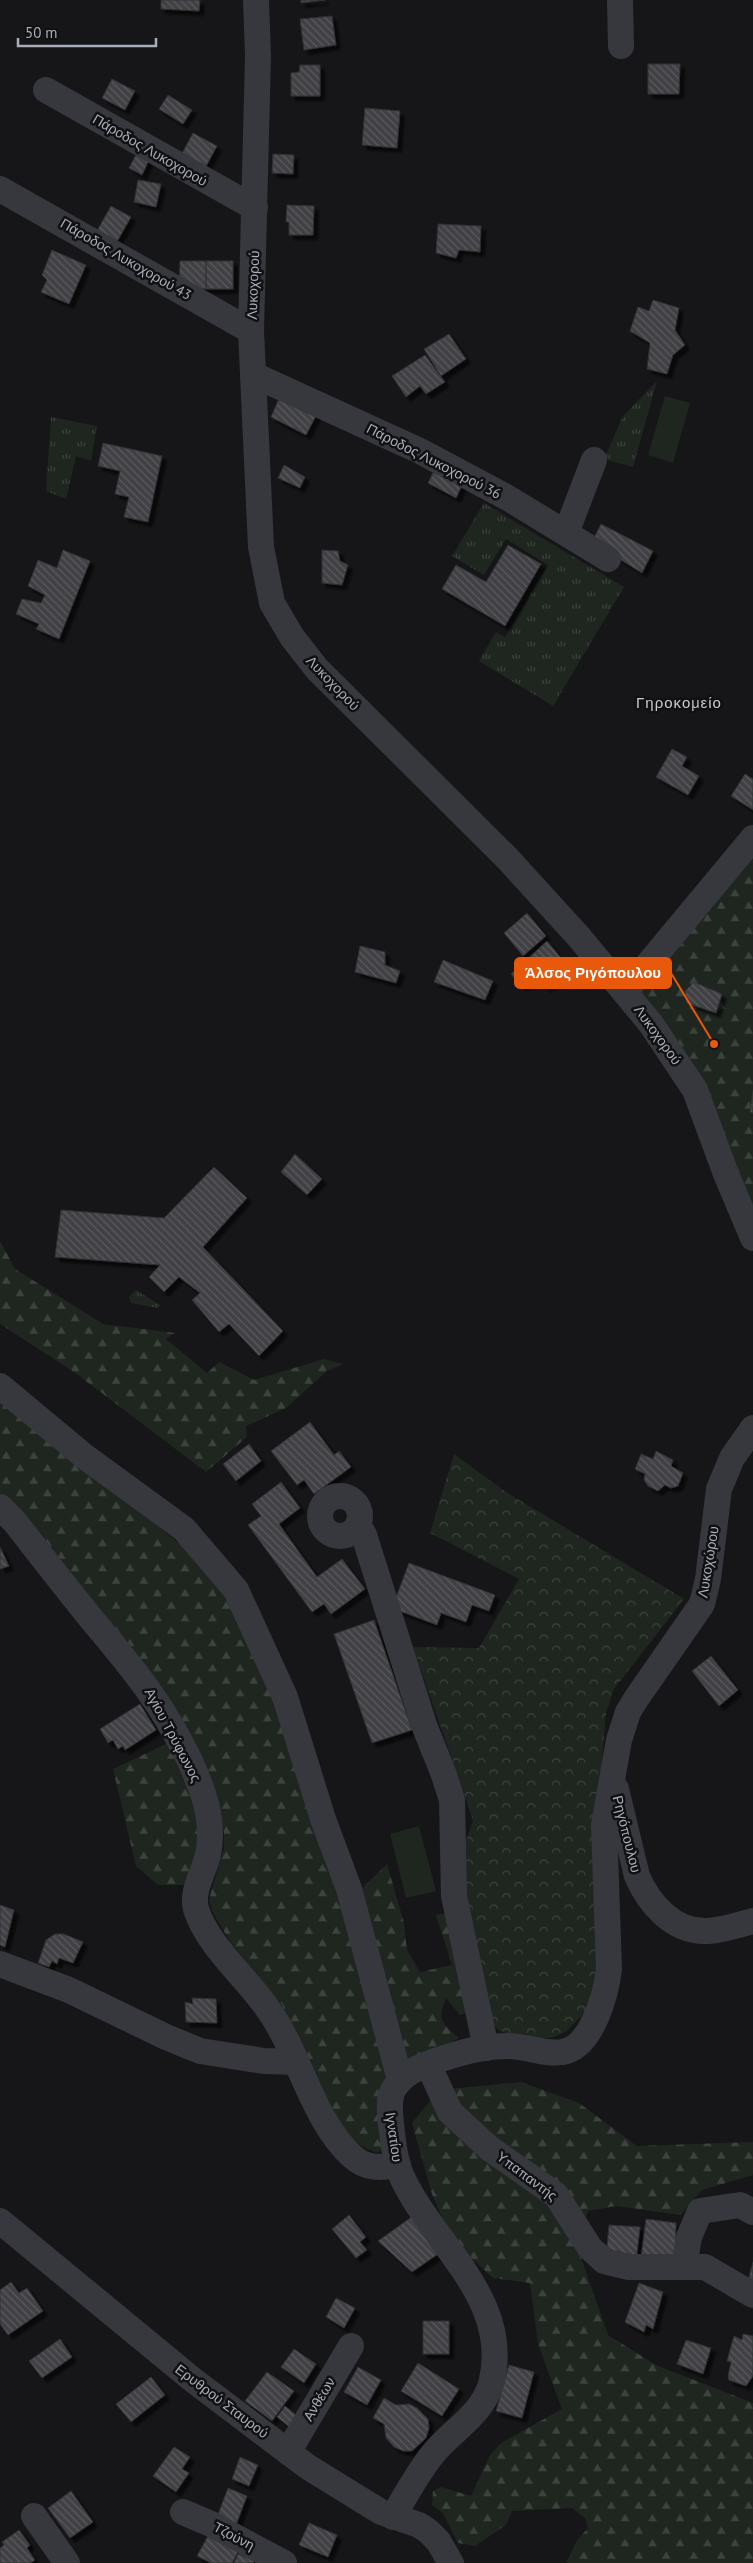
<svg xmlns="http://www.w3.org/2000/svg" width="753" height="2563" font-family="'PT Sans',sans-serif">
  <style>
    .grass { fill: url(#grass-tufts) }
    .forest { fill: url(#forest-firs) }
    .park { fill: url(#park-crowns) }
    .garden { fill: #1e261f }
    .building { fill: url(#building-back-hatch); stroke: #303034; filter: url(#shadow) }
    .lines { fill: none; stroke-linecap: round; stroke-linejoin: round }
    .minor { stroke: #37383d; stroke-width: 26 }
    .labels { text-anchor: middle; stroke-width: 5; stroke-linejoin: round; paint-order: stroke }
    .street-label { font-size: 14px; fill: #a8adb8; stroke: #111113 }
    .neighbourhood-label { font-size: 15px; letter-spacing: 1px; fill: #c9ccd4; stroke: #111113 }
    .leader { fill: none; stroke: #e8590c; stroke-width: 2 }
    .callout-dot { fill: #e8590c; stroke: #111113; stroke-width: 2 }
    .callout { fill: #e8590c; stroke: #e8590c; stroke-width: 2 }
    .callout-label { font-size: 15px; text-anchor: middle; font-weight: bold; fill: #fff }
  </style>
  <defs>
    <pattern id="grass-tufts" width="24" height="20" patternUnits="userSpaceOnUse" patternTransform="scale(1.25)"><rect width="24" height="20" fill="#1e261f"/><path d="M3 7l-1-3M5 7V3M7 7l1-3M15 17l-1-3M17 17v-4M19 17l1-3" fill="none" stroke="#3c433d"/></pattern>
    <pattern id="forest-firs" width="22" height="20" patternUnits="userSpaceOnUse" patternTransform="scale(1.25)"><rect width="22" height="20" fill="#1e261f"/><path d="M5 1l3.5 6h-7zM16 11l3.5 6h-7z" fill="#3c433d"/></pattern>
    <pattern id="park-crowns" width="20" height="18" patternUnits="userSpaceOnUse" patternTransform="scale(1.25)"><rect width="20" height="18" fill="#1e261f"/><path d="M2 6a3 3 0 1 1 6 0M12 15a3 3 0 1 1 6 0" fill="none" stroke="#3c433d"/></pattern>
    <pattern id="building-back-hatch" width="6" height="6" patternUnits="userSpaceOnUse" patternTransform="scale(1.25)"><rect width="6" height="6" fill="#404145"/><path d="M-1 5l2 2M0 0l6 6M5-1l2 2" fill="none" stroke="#595a5e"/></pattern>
    <filter id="shadow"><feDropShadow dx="4.5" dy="4.5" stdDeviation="1" flood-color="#0009"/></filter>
  </defs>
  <rect width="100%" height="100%" fill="#161618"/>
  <g class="grass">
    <path d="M657,381L633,467L604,459L623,416Z"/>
    <path d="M51,417L97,426L91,461L76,456L66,499L46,491Z"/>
    <path d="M484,503L624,587L553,706L479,661L496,632L505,637L548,565L506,539L484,575L452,556Z"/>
    <path d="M136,1290L160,1305L158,1308L131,1303L129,1297Z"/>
  </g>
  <g class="forest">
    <path d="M753,846V1216L633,988Z"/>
    <path d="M0,1241L15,1269L103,1324L175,1333L166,1339L207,1373L219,1362L254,1380L324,1359L343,1364L327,1371L286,1408L246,1426L247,1437L206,1472L74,1372L0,1324Z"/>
    <path d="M0,1396L204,1564L234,1603L299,1762L388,2071L381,2088L383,2146L379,2153C362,2149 352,2139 341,2126L282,2005L231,1943L213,1913L209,1901L211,1892L224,1848V1833L219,1805L36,1531L0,1494Z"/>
    <path d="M170,1742L202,1810L195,1878L183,1885H158L136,1866L113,1769Z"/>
    <path d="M387,1864L404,1923L407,1950L420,1972L452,1965L436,1915L448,1913L471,2012L460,2015L446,1998C436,2020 443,2024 459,2038L429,2053L405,2061L358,1892Z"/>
    <path d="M521,2082L579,2103L637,2146L753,2142V2175L702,2190L681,2215L616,2206L588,2211L584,2224L572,2232L608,2335L656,2365L753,2403V2563H566L577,2540L588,2528L585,2518L572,2508L512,2511L506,2525L475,2546L458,2543L443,2513L432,2505L433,2491L441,2487L471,2496L490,2455L501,2443L562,2409L538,2344L530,2283L493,2278L452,2240L432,2194L412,2123L439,2090Z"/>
  </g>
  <path class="park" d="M454,1454L506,1492L684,1599L614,1689L606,1713L599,1794L604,1947L586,2011L567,2031L554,2037L534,2039L522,2037L500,2031L492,2024L460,1859L473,1820L413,1647L479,1648L519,1579L430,1533Z"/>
  <g class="garden">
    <path d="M665,396L690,403L673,463L648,455Z"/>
    <path d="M419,1826L436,1891L406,1898L390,1834Z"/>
  </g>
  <g class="building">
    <path d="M161,0H200L199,11L161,9Z"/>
    <path d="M301,0H325L301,3Z"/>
    <path d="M332,16L336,45L304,50L300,19Z"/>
    <path d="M648,64H680L679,94H648Z"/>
    <path d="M300,65H320V96H291V73L299,72Z"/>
    <path d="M112,79L135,91L125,110L102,98Z"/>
    <path d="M168,95L192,110L183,124L159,109Z"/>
    <path d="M365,108L400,111L397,148L362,145Z"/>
    <path d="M193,133L217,146L203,172L179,159Z"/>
    <path d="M138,151L150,158L142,175L129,168Z"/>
    <path d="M273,154L294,155L293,174L272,173Z"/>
    <path d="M138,180L161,184L156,207L134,202Z"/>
    <path d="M287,205L314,206L313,235H289V222H286Z"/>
    <path d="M111,206L131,217L114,247L94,236Z"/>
    <path d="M438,224L481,226L480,252L459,250L456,258L436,253Z"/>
    <path d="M52,250L86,265L69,304L41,292L47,280L42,275Z"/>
    <path d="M180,261H206V289L179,288Z"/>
    <rect x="206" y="261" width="27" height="28"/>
    <path d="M653,300L679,308L675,330L685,345L673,355L667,374L647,369L650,343L630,331L638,307L649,311Z"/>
    <path d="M449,334L466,359L441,376L424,349Z"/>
    <path d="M425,355L445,382L426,394L420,386L406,397L392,376Z"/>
    <path d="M281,394L318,412L306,435L271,417Z"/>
    <path d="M103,443L162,456L148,522L124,517L129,497L115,494L120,471L98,466Z"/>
    <path d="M284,465L305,477L300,488L278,478Z"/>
    <path d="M436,467L464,481L456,498L428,483Z"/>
    <path d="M601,524L653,551L642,573L592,542Z"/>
    <path d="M508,545L541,564L505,626L442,589L456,565L486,582Z"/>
    <path d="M63,550L90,561L59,639L36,629L39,624L16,614L22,599L41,603L45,595L28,586L38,560L57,568Z"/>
    <path d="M322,550L338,551L340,561L348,565L342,585L322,583Z"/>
    <path d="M672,749L687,757L682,766L699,776L688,795L656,777Z"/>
    <path d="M745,774L753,779V810L731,796Z"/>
    <path d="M527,913L546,936L523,956L504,933Z"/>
    <path d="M547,941L570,969L546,988L536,976L522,987L511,974Z"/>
    <path d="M360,946L385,952V965L400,971L396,983L355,972Z"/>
    <path d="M443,960L493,981L485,1000L434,982Z"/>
    <path d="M694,982L722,994L716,1013L687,1003L685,991Z"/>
    <path d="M753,1091V1113L750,1112Z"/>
    <path d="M295,1154L322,1179L307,1195L281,1172Z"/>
    <path d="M214,1167L247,1198L203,1247L283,1331L259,1356L229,1324L219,1332L192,1300L200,1293L179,1277L164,1292L149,1277L160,1265L55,1257L61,1210L164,1218Z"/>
    <path d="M310,1422L334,1455L339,1451L351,1467L314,1494L304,1480L297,1485L271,1451Z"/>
    <path d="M249,1444L261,1461L236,1481L223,1464Z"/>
    <path d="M656,1451L673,1460L671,1466L683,1473L678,1486L671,1488L665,1485L658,1491L648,1486L644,1480L645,1474L635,1469L641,1454L653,1459Z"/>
    <path d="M281,1482L300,1508L279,1524L317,1577L342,1559L365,1589L331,1614L324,1604L312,1612L248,1525L261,1516L252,1504Z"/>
    <path d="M0,1547L9,1566L0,1569Z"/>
    <path d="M409,1563L495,1595L489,1611L472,1605L466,1622L441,1613L437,1625L392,1608Z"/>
    <path d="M374,1620L412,1730L372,1743L334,1634Z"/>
    <path d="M711,1656L738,1690L719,1706L692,1671Z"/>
    <path d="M140,1704L156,1730L125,1750L123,1746L118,1749L113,1740L108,1743L100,1729Z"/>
    <path d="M0,1905L14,1910L5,1947L0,1945Z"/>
    <path d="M55,1934H64L83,1942L73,1963L59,1958L57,1964L52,1961L49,1967L38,1963L46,1940Z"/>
    <path d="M192,1998L216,1999L217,2023L186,2022L185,2002L193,2004Z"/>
    <path d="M349,2215L366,2237L360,2242L367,2250L356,2258L332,2229Z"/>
    <path d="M413,2216L441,2252L412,2272L378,2241Z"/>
    <path d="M646,2219L676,2223L675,2261L641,2258Z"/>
    <path d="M609,2225L640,2227L636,2261L606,2257Z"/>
    <path d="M753,2262V2283L748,2281Z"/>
    <path d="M11,2282L19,2293L27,2288L43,2311L8,2335L0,2324V2290Z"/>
    <path d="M639,2283L663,2292L653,2329L646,2325L644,2332L625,2322Z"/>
    <path d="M336,2298L355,2308L344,2328L326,2317Z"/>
    <rect x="423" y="2321" width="26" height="33"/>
    <path d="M743,2334L753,2336V2376L746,2386L729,2380L728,2376L731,2362L727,2361L734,2336L742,2340Z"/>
    <path d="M60,2339L72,2357L42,2378L29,2361Z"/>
    <path d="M686,2340L711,2348L703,2374L677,2364Z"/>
    <path d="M294,2349L316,2364L304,2383L281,2367Z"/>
    <path d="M418,2363L459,2389L442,2416L401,2391Z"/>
    <path d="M509,2365L534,2372L522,2418L496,2411Z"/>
    <path d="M358,2367L381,2380L367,2405L344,2392Z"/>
    <path d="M267,2372L294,2391L272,2421L245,2401Z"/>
    <path d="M151,2377L165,2395L131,2422L116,2404Z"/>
    <path d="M384,2398L396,2405L409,2404L417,2408L428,2419L429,2428L426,2438L412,2451H403L394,2447L386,2438L384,2424L373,2418Z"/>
    <path d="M285,2406L301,2419L292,2429L277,2417Z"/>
    <path d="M174,2447L190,2457L182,2469L189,2473L176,2492L153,2476Z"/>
    <path d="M240,2457L258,2465L249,2486L232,2479Z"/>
    <path d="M228,2488L247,2496L236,2525L217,2517Z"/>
    <path d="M71,2491L93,2522L70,2538L48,2508Z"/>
    <path d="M309,2523L337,2535L328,2557L299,2545Z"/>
    <path d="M19,2530L30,2545L27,2548L35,2560L30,2563H0V2548L4,2545L2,2542Z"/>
    <path d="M209,2534L239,2550L232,2563H211L197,2556Z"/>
    <path d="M238,2554L254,2560L253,2563H234Z"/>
  </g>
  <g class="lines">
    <g class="minor">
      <path d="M256,0L258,56L251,331L261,547L272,603L292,637L317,669L507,858L579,937L651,1024L695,1090L726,1174L753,1238"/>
      <path d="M620,0L621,46"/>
      <path d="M46,90L255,208"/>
      <path d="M0,189L251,331"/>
      <path d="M254,375L420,451L508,498L608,559"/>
      <path d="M566,533L594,460"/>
      <path d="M625,992L753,838"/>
      <path d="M0,1386L84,1456L184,1529L236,1590L285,1697L323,1819L349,1889L400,2080"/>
      <circle cx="340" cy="1516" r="20"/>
      <path d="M0,1507L15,1522C39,1553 64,1585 89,1616C130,1665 160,1700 189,1759C203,1789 215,1821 208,1855C204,1871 191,1892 196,1909C207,1945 247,1978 268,2009C299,2052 313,2122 353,2157C366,2169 381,2168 398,2165"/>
      <path d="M358,1525L364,1535L424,1725L444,1775L452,1800L454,1896L486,2048"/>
      <path d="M616,1789L637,1876C649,1904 674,1933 708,1931C723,1930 738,1925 753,1921"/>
      <path d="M0,1964L69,1990L166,2037L200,2051L264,2061L296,2062"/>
      <path d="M428,2064L450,2112L489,2148L556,2195L590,2248L604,2261L629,2267H705L753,2295"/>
      <path d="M0,2221L193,2380L308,2467L381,2512L419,2525L428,2531L438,2541L451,2563"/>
      <path d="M684,2266L689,2237L700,2211L740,2205L753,2212"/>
      <path d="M288,2452L351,2346"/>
      <path d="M183,2512L211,2524L284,2563"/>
      <path d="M34,2516L67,2563"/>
      <path d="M393,2517C405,2496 417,2474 432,2455C451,2431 482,2415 491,2384C513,2300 434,2246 402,2177C395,2161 393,2142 391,2124C390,2113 388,2100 393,2090C402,2074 417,2068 433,2062C458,2053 482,2046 509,2046C526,2046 545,2055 562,2052C592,2048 606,1994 609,1969L604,1825L619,1740L628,1712L636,1699L702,1604L708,1579L719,1489L732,1458L753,1428"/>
    </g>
  </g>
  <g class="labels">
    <g class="street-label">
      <text transform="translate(150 150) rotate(30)" y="5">Πάροδος Λυκοχορού</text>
      <text transform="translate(126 259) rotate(30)" y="5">Πάροδος Λυκοχορού 43</text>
      <text transform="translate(253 285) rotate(-88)" y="5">Λυκοχορού</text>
      <text transform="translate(434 461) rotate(27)" y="5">Πάροδος Λυκοχορού 36</text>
      <text transform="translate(333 683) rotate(46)" y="5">Λυκοχορού</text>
      <text transform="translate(658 1035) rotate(54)" y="5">Λυκοχορού</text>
      <text transform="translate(708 1562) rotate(-81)" y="5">Λυκοχώρου</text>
      <text transform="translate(173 1735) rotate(62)" y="5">Αγίου Τρύφωνος</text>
      <text transform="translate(627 1834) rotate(76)" y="5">Ρηγόπουλου</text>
      <text transform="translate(394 2137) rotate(82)" y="5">Ιγνατίου</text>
      <text transform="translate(527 2176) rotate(37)" y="5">Υπαπαντής</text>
      <text transform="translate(319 2399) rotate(-59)" y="5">Ανθέων</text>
      <text transform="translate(222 2401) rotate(37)" y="5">Ερυθρού Σταυρού</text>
      <text transform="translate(234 2536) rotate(28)" y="5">Τζούνη</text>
    </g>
    <g class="neighbourhood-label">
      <text x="679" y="708">Γηροκομείο</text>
    </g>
  </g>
  <path class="leader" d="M714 1044L671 973"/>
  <circle class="callout-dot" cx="714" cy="1044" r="5"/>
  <rect class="callout" x="515" y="958" width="156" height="30" rx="5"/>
  <g class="callout-label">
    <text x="593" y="978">Άλσος Ριγόπουλου</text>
  </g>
  <path d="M18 38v8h138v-8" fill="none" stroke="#a8adb8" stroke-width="2.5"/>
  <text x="25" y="38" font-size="15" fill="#a8adb8" stroke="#111113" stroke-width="4" paint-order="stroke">50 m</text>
</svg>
